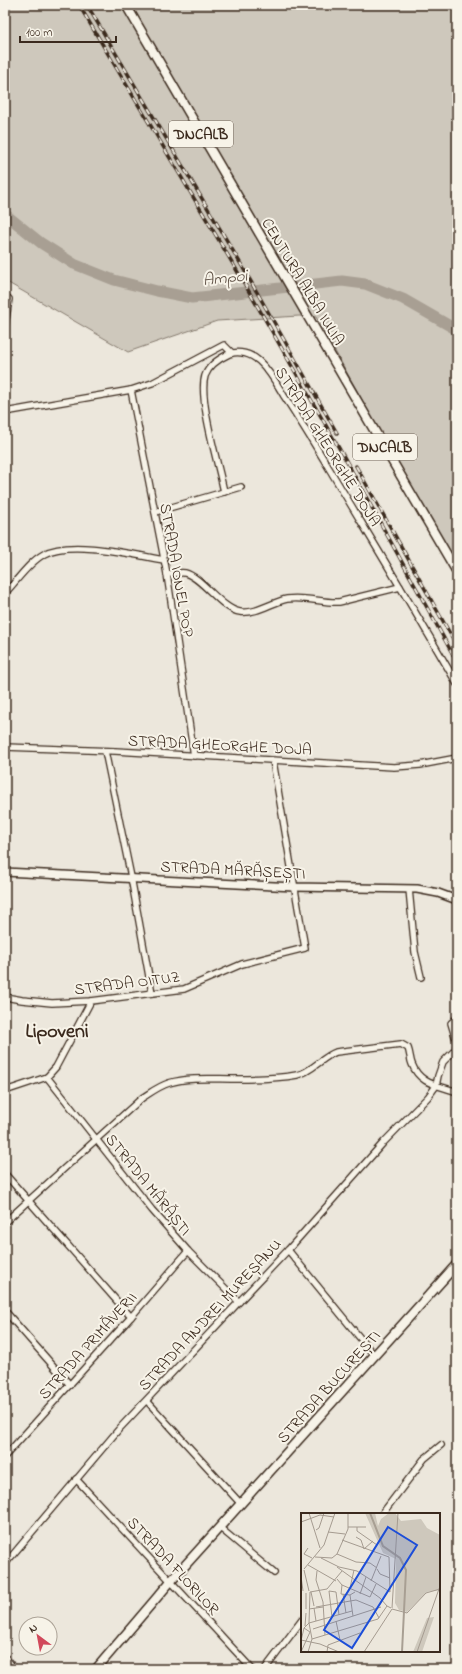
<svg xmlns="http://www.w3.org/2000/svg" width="462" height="1674" font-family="'Indie Flower',sans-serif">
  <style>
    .green { fill: #cec8bc; stroke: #84796d }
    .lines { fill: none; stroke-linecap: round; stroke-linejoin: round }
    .river { stroke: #a89f93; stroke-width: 11 }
    .minor-casing { stroke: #3b2a1e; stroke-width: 8 }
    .tertiary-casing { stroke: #3b2a1e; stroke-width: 10 }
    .secondary-casing { stroke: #3b2a1e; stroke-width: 11 }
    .primary-casing { stroke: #3b2a1e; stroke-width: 11 }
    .minor { stroke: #f7f3e8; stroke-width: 5.5 }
    .tertiary { stroke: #f7f3e8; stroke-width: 7 }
    .secondary { stroke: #f7f3e8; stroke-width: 8 }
    .primary { stroke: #f7f3e8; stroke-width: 8 }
    .rail-casing { stroke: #3b2a1e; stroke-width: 3.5 }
    .rail { stroke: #f7f3e8; stroke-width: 2; stroke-dasharray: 6; stroke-linecap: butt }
    .labels { text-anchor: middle; stroke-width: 4; stroke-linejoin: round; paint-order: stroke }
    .shield { fill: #f7f3e8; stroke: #73665b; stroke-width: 1 }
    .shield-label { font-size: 15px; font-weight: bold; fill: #3b2a1e }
    .street-label { font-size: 16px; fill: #3b2a1e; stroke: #f7f3e8 }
    .water-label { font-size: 17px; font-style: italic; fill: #615347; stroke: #f7f3e8 }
    .district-label { font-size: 20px; font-weight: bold; fill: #3b2a1e; stroke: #f7f3e8 }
    .inset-river { fill: none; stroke: #a89f93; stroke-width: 2 }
    .inset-road { fill: none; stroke: #a59b90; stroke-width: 1 }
    .view { fill: #1d4ed8; fill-opacity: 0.15; stroke: #1d4ed8; stroke-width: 2 }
    .inset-edge { fill: none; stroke: #3b2a1e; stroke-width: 2 }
  </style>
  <rect width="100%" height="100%" fill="#ece7dc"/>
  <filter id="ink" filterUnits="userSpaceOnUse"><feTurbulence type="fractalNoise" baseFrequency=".025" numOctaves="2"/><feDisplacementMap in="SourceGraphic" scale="8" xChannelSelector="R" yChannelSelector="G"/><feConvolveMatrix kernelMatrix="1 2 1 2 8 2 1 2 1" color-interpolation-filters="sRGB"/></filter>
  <g filter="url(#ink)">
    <path class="green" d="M5,5H457V564L399,466L316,317L299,316L217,321L128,352L5,281Z"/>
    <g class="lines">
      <path class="river" d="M5,214L41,243L74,264L114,280L157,291L192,298L342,281L365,284L403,299L457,330"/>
      <g class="minor-casing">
        <g id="minor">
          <path d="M5,296L9,299L5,326"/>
          <path d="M131,390L167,574L194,756"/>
          <path d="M5,412L131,390L152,383L224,345L232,353"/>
          <path d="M224,492C219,466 198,399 205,376C209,365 218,359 229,354C239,350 251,354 259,361C270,371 277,384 284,396C300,420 315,445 330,470C373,542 416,612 457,684"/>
          <path d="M155,512L241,487"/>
          <path d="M167,574C173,574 180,572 185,573C202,577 222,610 240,612C257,614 272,602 287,599C305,596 322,603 339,602L400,587"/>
          <path d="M5,593C17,581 28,563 44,554C70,539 135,555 164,560"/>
          <path d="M5,747L115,751L394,767L420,765L457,758"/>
          <path d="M105,751L131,877L152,993"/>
          <path d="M409,889L415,952L421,977"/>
          <path d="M5,997L22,1000L52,1003L91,1001L184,989L242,964L305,948L273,761"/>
          <path d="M457,1018L451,1023L457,1043"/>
          <path d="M47,1077L152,1210L188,1251L239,1302"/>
          <path d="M5,1091L47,1077L56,1067L91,1001"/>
          <path d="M5,1174L131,1317"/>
          <path d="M5,1222L142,1098C150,1093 159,1086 169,1083C189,1077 212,1079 233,1079C254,1079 276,1079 297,1075C312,1072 322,1057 336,1052L401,1044L408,1048C410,1053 410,1059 412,1064C420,1085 439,1085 457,1092"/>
          <path d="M288,1250L374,1355"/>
          <path d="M5,1311L70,1385"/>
          <path d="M147,1401L241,1504"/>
          <path d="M5,1456L131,1317L188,1251"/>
          <path d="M76,1479L252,1669"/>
          <path d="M382,1514L424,1459L441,1445"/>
          <path d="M219,1527L274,1573"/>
          <path d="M5,1564L119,1429L288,1250L384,1142L428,1097L436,1086L438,1076L443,1062L455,1050L457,1045"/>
          <path d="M5,1657L14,1669"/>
          <path d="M265,1669L302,1620"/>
        </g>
      </g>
      <g class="tertiary-casing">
        <path id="tertiary" d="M5,872L294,887L417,889L438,893L457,900"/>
      </g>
      <g class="secondary-casing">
        <path id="secondary" d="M96,1669L171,1581L457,1264"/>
      </g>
      <g class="primary-casing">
        <path id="primary" d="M126,5L457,572"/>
      </g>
      <use href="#minor" class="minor"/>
      <use href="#tertiary" class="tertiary"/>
      <use href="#secondary" class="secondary"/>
      <use href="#primary" class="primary"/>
      <g class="rail-casing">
        <g id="rail">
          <path d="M79,5L236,269L343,455L457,662"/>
          <path d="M87,5L242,266L337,433"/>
          <path d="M356,466L457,646"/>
        </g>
      </g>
      <use href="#rail" class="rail"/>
    </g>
  </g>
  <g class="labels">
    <g class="shield">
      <rect x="169" y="121" width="64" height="26" rx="3"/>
      <rect x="353" y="434" width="64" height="26" rx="3"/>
    </g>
    <g class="shield-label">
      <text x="201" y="139">DNCALB</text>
      <text x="385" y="452">DNCALB</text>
    </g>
    <g class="street-label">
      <text transform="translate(304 281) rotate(59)" y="6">CENTURA ALBA IULIA</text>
      <text transform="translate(329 446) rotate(58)" y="6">STRADA GHEORGHE DOJA</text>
      <text transform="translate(178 570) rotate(80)" y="6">STRADA IONEL POP</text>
      <text transform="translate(220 744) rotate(3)" y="6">STRADA GHEORGHE DOJA</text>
      <text transform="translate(233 869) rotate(3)" y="6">STRADA MĂRĂȘEȘTI</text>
      <text transform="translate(127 982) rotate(-7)" y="6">STRADA OITUZ</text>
      <text transform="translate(149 1184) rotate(51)" y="6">STRADA MĂRĂȘTI</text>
      <text transform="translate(209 1314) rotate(-47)" y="6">STRADA ANDREI MUREȘANU</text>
      <text transform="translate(87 1345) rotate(-48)" y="6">STRADA PRIMĂVERII</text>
      <text transform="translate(328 1386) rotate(-48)" y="6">STRADA BUCUREȘTI</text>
      <text transform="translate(174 1565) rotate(47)" y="6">STRADA FLORILOR</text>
    </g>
    <g class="water-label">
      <text transform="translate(225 277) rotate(-6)" y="6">Ampoi</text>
    </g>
    <g class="district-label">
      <text x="57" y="1037">Lipoveni</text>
    </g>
  </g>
  <g transform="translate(301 1513)">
    <rect width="139" height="139" fill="#ece7dc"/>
    <path d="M64,0H74L77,13L80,6L88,0H94L100,8L120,6L126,15L139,22V77L126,79L106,99L98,97L94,90L95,46L82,40ZM133,104L121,139H112L126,105Z" fill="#cec8bc"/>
    <path class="inset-river" d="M69,0L82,33L99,45L105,57L101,139"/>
    <path class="inset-road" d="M8,0L19,35M0,9L19,2L33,4M47,14H65M56,14V18L76,32L73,36M15,17L18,15L23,0M27,19L44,21M55,24L60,27L63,36M7,35L3,41L11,45M63,36L72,28M36,41L55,49L69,50L76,55M14,44L31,45L36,41L47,16V0M20,45L38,54L56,58L89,79L88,44L41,27M7,52L35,68M36,54L79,85L86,93M3,56L23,32L34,0M76,56L79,61L89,65M3,57L8,78M16,58L15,67L22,89L24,122M0,63L2,78M36,66L41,72L69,84L75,71M70,68L80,43M41,72L40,81L49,82L54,79M49,75L53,57M28,78L35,79L38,102M28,78L31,104M9,79L26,76L41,58M10,79L13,93M5,80V96M42,81L45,100M59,81L65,64M49,82L52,103M15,94L55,87L72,94L78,105M13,95L15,108M91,95L97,0M8,96L22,94M91,96L106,100L125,80L139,76M35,108L39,127M4,113L5,100M3,115L8,110L51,98M12,116L80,94M11,126L77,106L86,93L90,95M0,127L19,131L38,139M0,128L3,115M0,139L9,119L3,115M7,139L11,126L8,110L9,79M26,139L27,132L59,120M63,139L91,96M116,139L139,73"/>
    <path class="view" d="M87,14L116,32L51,135L23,117Z"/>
    <rect width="139" height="139" class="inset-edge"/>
  </g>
  <rect width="462" height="1674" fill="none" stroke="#f7f3e8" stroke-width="20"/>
  <rect x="10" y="10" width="442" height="1654" fill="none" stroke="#3b2a1e" stroke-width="1.5" filter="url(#ink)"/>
  <g transform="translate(38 1636) rotate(328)"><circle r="19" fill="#f7f3e8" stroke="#aca397"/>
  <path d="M0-3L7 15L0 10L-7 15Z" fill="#d1495b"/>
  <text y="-6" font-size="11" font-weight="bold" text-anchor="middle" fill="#3b2a1e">N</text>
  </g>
  <path d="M20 36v6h96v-6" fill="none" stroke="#3b2a1e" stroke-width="2"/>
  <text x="26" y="36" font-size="12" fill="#3b2a1e" stroke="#f7f3e8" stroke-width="3" paint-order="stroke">100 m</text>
</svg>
